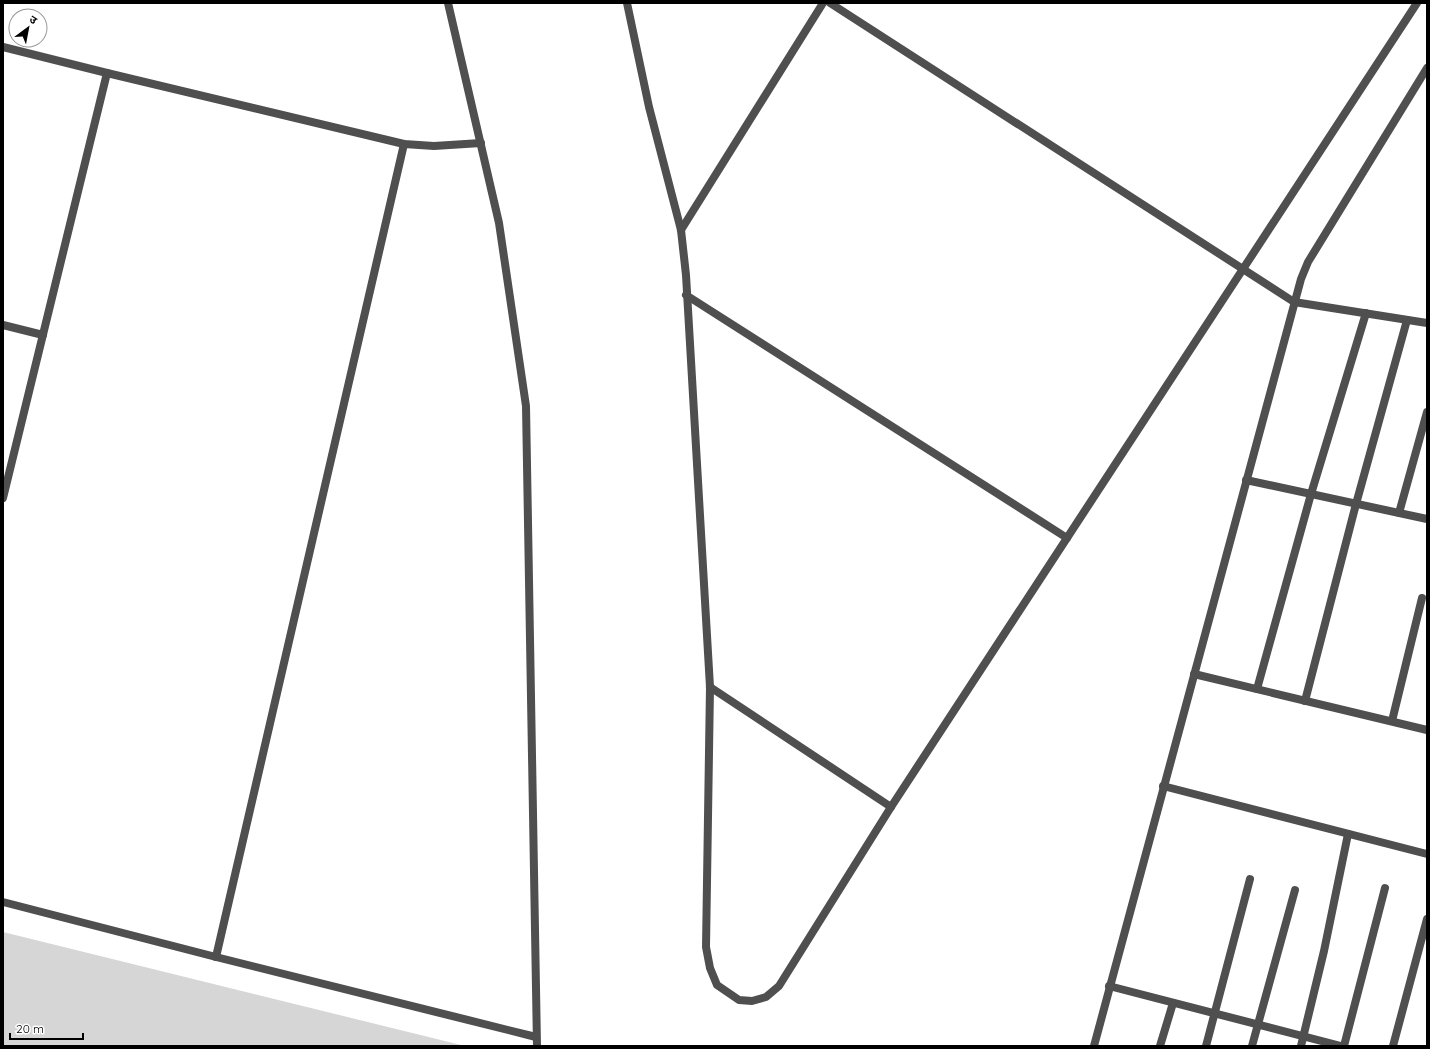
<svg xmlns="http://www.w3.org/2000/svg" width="1430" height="1049" font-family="Quicksand,'Noto Sans Devanagari',sans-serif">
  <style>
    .green { fill: #d6d6d6 }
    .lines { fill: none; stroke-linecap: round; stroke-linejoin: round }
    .minor { stroke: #4f4f4f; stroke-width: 8 }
    .tertiary { stroke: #4f4f4f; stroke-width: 8 }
  </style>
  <rect width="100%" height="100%" fill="#fff"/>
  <path class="green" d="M3,932L465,1046H3Z"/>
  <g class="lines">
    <g class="minor">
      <path d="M627,3L649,107L681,230L686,275L710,687L706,947L710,968L717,985L739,1000L752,1001L766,997L779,986L891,807L1417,3"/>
      <path d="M830,3L1294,302L1427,323"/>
      <path d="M3,47L107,73L404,144L434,146L481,143"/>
      <path d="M681,230L823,3"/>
      <path d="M686,295L1067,538"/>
      <path d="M3,325L43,335"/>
      <path d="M1246,480L1427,519"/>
      <path d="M3,498L107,73"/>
      <path d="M1399,513L1427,412"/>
      <path d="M1194,674L1427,730"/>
      <path d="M710,687L891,807"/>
      <path d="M1257,689L1311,494L1366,313"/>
      <path d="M1305,701L1356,504L1407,320"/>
      <path d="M1392,721L1422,598"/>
      <path d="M1163,786L1427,854"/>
      <path d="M3,902L216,957L536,1037"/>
      <path d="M216,957L404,144"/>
      <path d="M1109,986L1341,1046"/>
      <path d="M1094,1046L1301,279L1308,262L1427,68"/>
      <path d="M1160,1046L1173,1003"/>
      <path d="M1206,1046L1250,879"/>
      <path d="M1252,1046L1295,890"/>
      <path d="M1301,1046L1324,951L1348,834"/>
      <path d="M1344,1046L1385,888"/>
      <path d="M1393,1046L1427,919"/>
    </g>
    <path class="tertiary" d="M448,3L499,223L526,406L537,1046"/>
  </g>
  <rect width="1430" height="1049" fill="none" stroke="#000000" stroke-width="8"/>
  <g transform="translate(28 28) rotate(32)"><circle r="19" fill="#ffffff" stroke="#999999"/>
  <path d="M0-3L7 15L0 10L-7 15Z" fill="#000000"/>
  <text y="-6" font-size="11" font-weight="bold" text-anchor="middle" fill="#000000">उ</text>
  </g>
  <path d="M10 1033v6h73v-6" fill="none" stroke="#000000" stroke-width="2"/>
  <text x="16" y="1033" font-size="12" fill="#000000" stroke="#ffffff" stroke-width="3" paint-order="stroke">20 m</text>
</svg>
